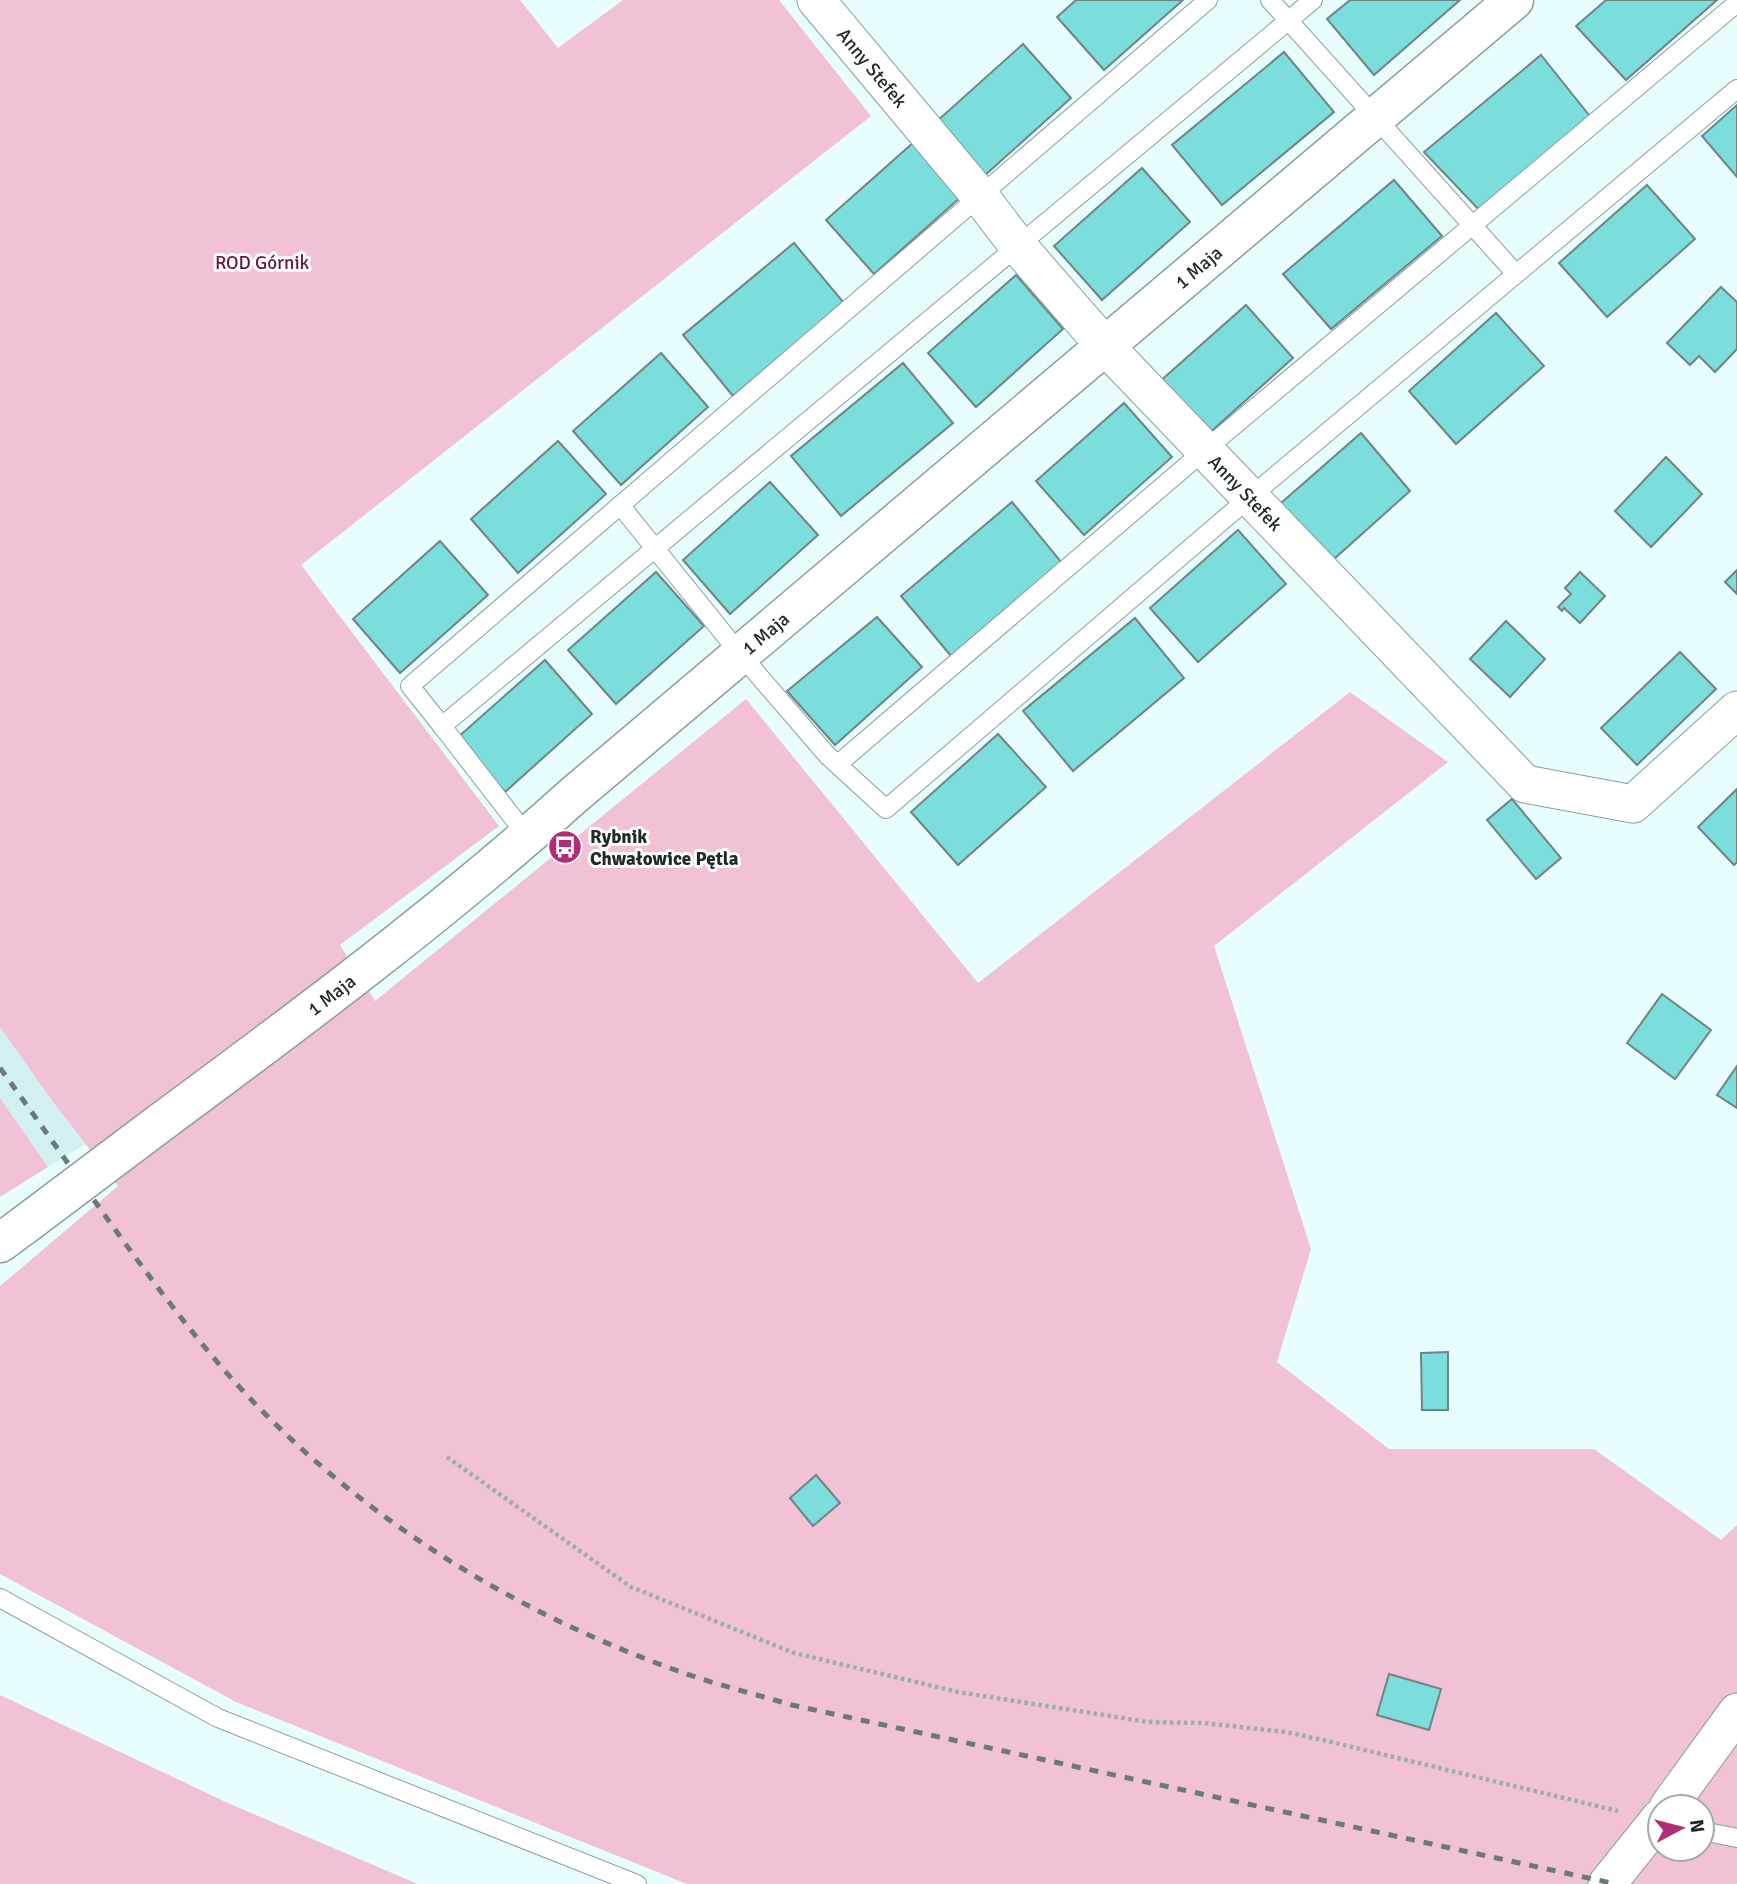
<svg xmlns="http://www.w3.org/2000/svg" width="1737" height="1884" font-family="Signika,sans-serif">
  <style>
    .built { fill: #d3f0f0 }
    .green { fill: #f1c2d6; fill-rule: evenodd }
    .building { fill: #7cdddd; stroke: #718483; stroke-width: 2 }
    .lines { fill: none; stroke-linecap: round; stroke-linejoin: round }
    .service-casing { stroke: #8b9e9e; stroke-width: 20 }
    .minor-casing { stroke: #8b9e9e; stroke-width: 39 }
    .secondary-casing { stroke: #8b9e9e; stroke-width: 41 }
    .path { stroke: #9dadad; stroke-width: 4.5; stroke-dasharray: 3.5 3.5; stroke-linecap: butt }
    .service { stroke: #fff; stroke-width: 18 }
    .minor { stroke: #fff; stroke-width: 37 }
    .secondary { stroke: #fff; stroke-width: 38 }
    .rail { stroke: #6c7979; stroke-width: 5; stroke-dasharray: 9 9; stroke-linecap: butt }
    .secondary-bridge-casing { stroke: #8b9e9e; stroke-width: 41; stroke-linecap: butt }
    .secondary-bridge { stroke: #fff; stroke-width: 38 }
    .labels { text-anchor: middle; stroke-width: 6; stroke-linejoin: round; paint-order: stroke }
    .street-label { font-size: 19px; fill: #212929; stroke: #fff }
    .park-label { font-size: 19px; fill: #671643; stroke: #fff }
    .poi-label { font-size: 19px; font-weight: bold; fill: #212929; stroke: #fff; text-anchor: start }
  </style>
  <rect width="100%" height="100%" fill="#e8fdfd"/>
  <path class="built" d="M0,1027L53,1102L85,1144L48,1167L0,1098Z"/>
  <g class="green">
    <path d="M0,0H520L558,48L623,0H779L871,116L301,565L499,826L340,945L375,1001L746,699L978,983L1350,692L1448,762L1214,946L1311,1249L1277,1362L1389,1449H1594L1721,1540L1737,1525V1884H687L236,1702L0,1574V1286L118,1186L53,1102L0,1027ZM1660,1807H1702V1849H1660Z"/>
    <path d="M0,1098L48,1167L0,1197Z"/>
    <path d="M0,1695L230,1804L418,1884H0Z"/>
  </g>
  <g class="building">
    <path d="M1076,0H1183L1104,70L1057,17Z"/>
    <path d="M1350,0H1460L1374,75L1327,19Z"/>
    <path d="M1606,0H1717L1626,80L1576,26Z"/>
    <path d="M1023,44L1071,98L984,176L936,122Z"/>
    <path d="M1284,52L1334,112L1222,205L1172,145Z"/>
    <path d="M1541,55L1593,120L1482,213L1424,152Z"/>
    <path d="M1737,105V177L1702,136Z"/>
    <path d="M914,142L962,196L874,274L826,220Z"/>
    <path d="M1142,168L1190,222L1102,300L1054,246Z"/>
    <path d="M1394,180L1442,236L1331,329L1283,274Z"/>
    <path d="M1647,185L1695,239L1607,317L1559,263Z"/>
    <path d="M794,243L844,303L733,396L683,335Z"/>
    <path d="M1016,275L1063,329L976,407L928,353Z"/>
    <path d="M1721,287L1737,302V349L1715,372L1699,356L1690,365L1667,343Z"/>
    <path d="M1246,305L1293,358L1206,436L1158,383Z"/>
    <path d="M1496,313L1544,366L1456,444L1409,391Z"/>
    <path d="M661,353L708,407L621,485L573,431Z"/>
    <path d="M903,363L953,423L841,516L791,456Z"/>
    <path d="M1124,403L1172,457L1084,535L1036,481Z"/>
    <path d="M1361,433L1410,491L1325,567L1273,510Z"/>
    <path d="M558,441L606,494L518,573L471,519Z"/>
    <path d="M1666,457L1702,494L1651,547L1615,511Z"/>
    <path d="M770,482L818,535L730,614L683,560Z"/>
    <path d="M1012,502L1062,563L951,656L901,596Z"/>
    <path d="M1238,530L1286,584L1198,662L1150,608Z"/>
    <path d="M440,541L488,595L400,673L353,619Z"/>
    <path d="M1737,570V594L1725,582Z"/>
    <path d="M656,572L704,626L616,704L568,650Z"/>
    <path d="M1580,572L1605,596L1580,623L1564,608L1562,611L1558,607L1571,594L1565,588Z"/>
    <path d="M877,617L922,667L835,745L787,691Z"/>
    <path d="M1135,618L1184,678L1073,771L1023,711Z"/>
    <path d="M1506,621L1545,659L1510,697L1470,659Z"/>
    <path d="M1680,652L1716,689L1637,765L1601,728Z"/>
    <path d="M545,660L592,714L505,792L457,738Z"/>
    <path d="M998,734L1046,787L958,865L911,812Z"/>
    <path d="M1737,789V862L1734,865L1698,827Z"/>
    <path d="M1512,799L1561,858L1536,879L1487,820Z"/>
    <path d="M1662,994L1711,1030L1675,1079L1627,1043Z"/>
    <path d="M1737,1066V1108L1717,1095Z"/>
    <path d="M1448,1352V1410H1422L1421,1353Z"/>
    <path d="M816,1475L840,1503L813,1526L790,1498Z"/>
    <path d="M1389,1674L1441,1689L1429,1730L1377,1715Z"/>
  </g>
  <g class="lines">
    <g class="service-casing">
      <g id="service">
        <path d="M1270,0L1516,274"/>
        <path d="M620,505L740,654L827,755L886,809L1250,497L1737,89"/>
        <path d="M442,726L410,686L1208,0"/>
        <path d="M838,764L1205,450L1737,3"/>
        <path d="M528,837L442,726L1313,0"/>
        <path d="M0,1598L218,1718L637,1884"/>
        <path d="M1702,1831L1737,1838"/>
      </g>
    </g>
    <g class="minor-casing">
      <g id="minor">
        <path id="s1" d="M816,0L979,195L1018,246L1104,345L1525,784L1633,804L1737,710"/>
        <path d="M1668,1807L1737,1712"/>
        <path d="M1607,1884L1660,1818"/>
      </g>
    </g>
    <g class="secondary-casing">
      <g id="secondary">
        <path id="s2" d="M160,1123C302,1018 443,913 574,795L1514,0"/>
        <path d="M0,1243L23,1226"/>
      </g>
    </g>
    <path class="path" d="M447,1457L631,1587L794,1653L958,1692L1148,1722L1203,1723L1286,1732L1323,1740L1618,1811"/>
    <use href="#service" class="service"/>
    <use href="#minor" class="minor"/>
    <use href="#secondary" class="secondary"/>
    <path class="rail" d="M0,1068C67,1160 131,1257 203,1345C327,1497 497,1607 681,1672C717,1685 755,1694 792,1705L1616,1884"/>
    <g class="secondary-bridge-casing">
      <path id="secondary-bridge" d="M23,1226L160,1123"/>
    </g>
    <use href="#secondary-bridge" class="secondary-bridge"/>
  </g>
  <defs>
    <g id="bus-disc" transform="scale(1.75)"><circle r="9.5" fill="#b12e77" stroke="#fff"/><path d="M-5-6H5V4H4V6H2V4H-2V6H-4V4H-5ZM-3.5-4V0h7V-4ZM-3.5 1.2v1.5H-2V1.2ZM2 1.2v1.5H3.5V1.2Z" fill="#fff"/></g>
  </defs>
  <g fill-rule="evenodd">
    <use href="#bus-disc" x="565" y="847"/>
  </g>
  <g class="labels">
    <g class="street-label">
      <text dy="7" stroke="none"><textPath href="#s1" startOffset="88">Anny Stefek</textPath></text>
      <text dy="7" stroke="none"><textPath href="#s2" startOffset="1346">1 Maja</textPath></text>
      <text dy="7" stroke="none"><textPath href="#s1" startOffset="654">Anny Stefek</textPath></text>
      <text dy="7" stroke="none"><textPath href="#s2" startOffset="779">1 Maja</textPath></text>
      <text dy="7" stroke="none"><textPath href="#s2" startOffset="214">1 Maja</textPath></text>
    </g>
    <g class="park-label">
      <text x="262" y="269">ROD Górnik</text>
    </g>
    <g class="poi-label">
      <text x="590" y="843">Rybnik<tspan x="590" dy="22">Chwałowice Pętla</tspan></text>
    </g>
  </g>
  <g transform="translate(1681 1828) rotate(83)"><circle r="33" fill="#ffffff" stroke="#a6a9a9" stroke-width="2"/>
  <path d="M0-5L12 26L0 18L-12 26Z" fill="#b12e77"/>
  <text y="-10" font-size="19" font-weight="bold" text-anchor="middle" fill="#212929">N</text>
  </g>
</svg>
